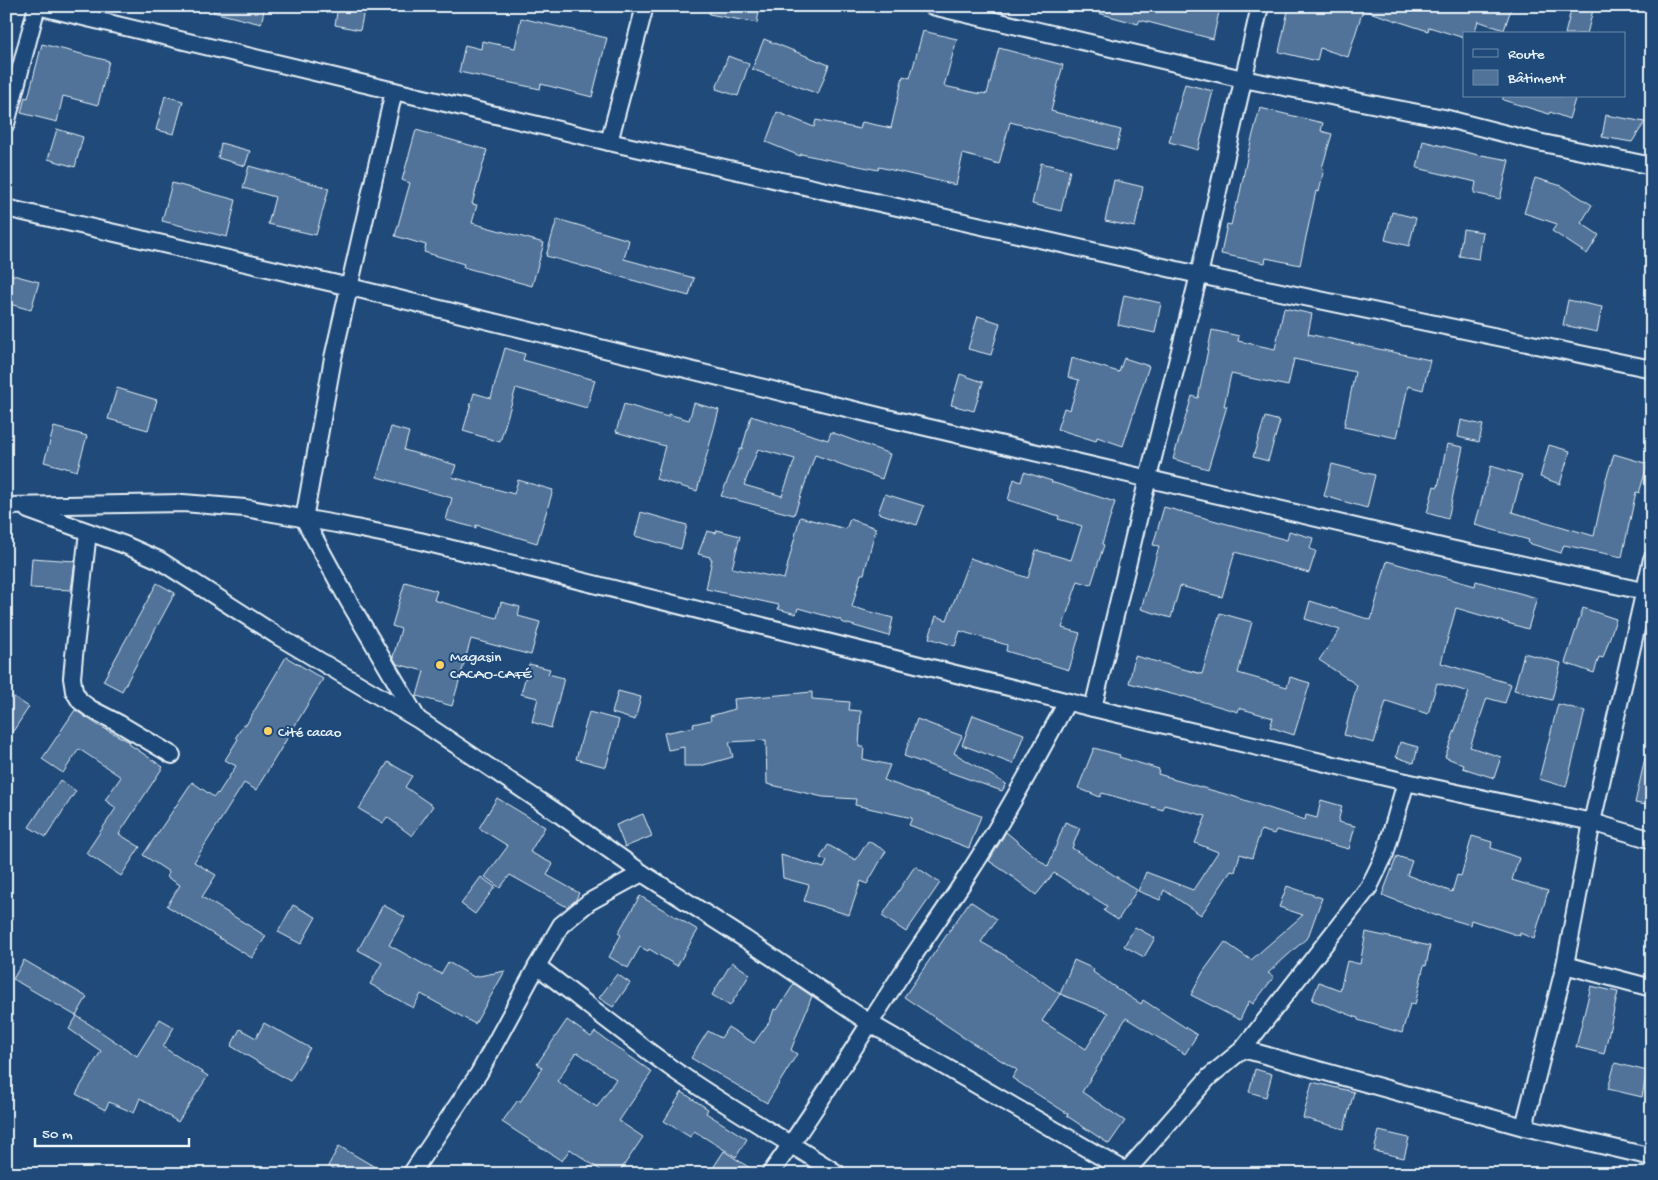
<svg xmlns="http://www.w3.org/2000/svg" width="1658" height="1180" font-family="'Gochi Hand',sans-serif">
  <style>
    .building { fill: #517399; stroke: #e8f1f8; fill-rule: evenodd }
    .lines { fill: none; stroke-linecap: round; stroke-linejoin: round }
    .street-casing { stroke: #e8f1f8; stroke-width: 20 }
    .street { stroke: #1f4a7a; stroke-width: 16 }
    .poi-dot { fill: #ffd166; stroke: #1f4a7a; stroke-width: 2 }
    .labels { text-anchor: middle; stroke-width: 4; stroke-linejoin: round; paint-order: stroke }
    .poi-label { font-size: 15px; fill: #e8f1f8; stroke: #1f4a7a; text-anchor: start }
  </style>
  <rect width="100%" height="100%" fill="#1f4a7a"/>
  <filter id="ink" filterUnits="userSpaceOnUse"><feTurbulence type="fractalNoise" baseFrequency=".02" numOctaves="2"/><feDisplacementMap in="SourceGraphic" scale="10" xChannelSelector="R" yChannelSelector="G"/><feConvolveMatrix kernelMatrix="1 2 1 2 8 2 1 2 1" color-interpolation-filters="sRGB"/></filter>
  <g filter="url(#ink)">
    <g class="building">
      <path d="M214,6H265L261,24L213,12Z"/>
      <path d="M338,6H365L360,30L335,25Z"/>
      <path d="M710,6H760L757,23L709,14Z"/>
      <path d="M1092,6H1195L1219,12L1213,39L1140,20L1138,24L1091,11Z"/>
      <path d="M1289,6H1512L1504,30L1478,21L1474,34H1464V38L1429,27L1428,31L1363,10L1348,57L1320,48L1317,61L1279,52Z"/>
      <path d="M1572,6H1594L1587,34H1565Z"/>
      <path d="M521,18L607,38L592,97L541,84L540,89L459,72L465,45L481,49L482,41L515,48Z"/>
      <path d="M923,31L957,39L944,86L981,94L982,93L987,94L999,48L1063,65L1051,111L1121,130L1116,150L1010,122L999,164L963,154L956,185L879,167L878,170L801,154L800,156L766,142L777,112L814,127L816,120L860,129L862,122L891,128L903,76L910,78Z"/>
      <path d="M764,39L829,65L818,94L752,69Z"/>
      <path d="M42,44L109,61L98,105L63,96L57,122L21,113L25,97L28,98Z"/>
      <path d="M728,56L749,64L738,96L716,89Z"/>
      <path d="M1185,84L1213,91L1198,150L1169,142Z"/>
      <path d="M165,96L183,101L174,134L156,130Z"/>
      <path d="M1503,96H1576L1569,119L1550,112L1549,114L1503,100Z"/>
      <path d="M1260,108L1323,123L1321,131L1332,134L1322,168L1324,169L1319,192L1316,191L1300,265L1266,258L1265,263L1221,254L1227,224L1231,225L1236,203H1238L1248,153Z"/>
      <path d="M1606,115L1645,122L1632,142L1602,137Z"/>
      <path d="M57,129L83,137L75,167L48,159Z"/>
      <path d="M416,130L487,150L472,204L477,205L472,223L544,243L532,286L463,267L464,264L424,252L426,245L395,236L410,183L402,180Z"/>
      <path d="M1423,141L1482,156V155L1509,160L1500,199L1474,193L1476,182L1417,168Z"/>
      <path d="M221,143L250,151L245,166L218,158Z"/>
      <path d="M1041,163L1070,170L1061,211L1032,204Z"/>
      <path d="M249,166L329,188L316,235L268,224L275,197L243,188Z"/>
      <path d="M1535,178L1562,186L1592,205L1581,223L1599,235L1587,254L1552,231L1557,224L1524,213Z"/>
      <path d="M1114,180L1143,187L1135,227L1105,221Z"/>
      <path d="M172,183L236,200L227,237L162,221Z"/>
      <path d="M1392,212L1416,218L1409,246L1385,240Z"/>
      <path d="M557,219L629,240L624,259L694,278L689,296L546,256Z"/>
      <path d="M1463,229L1483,232L1479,259L1459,256Z"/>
      <path d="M6,273L39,282L31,310L6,303Z"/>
      <path d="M1124,295L1161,303L1155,333L1118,325Z"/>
      <path d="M1568,300L1602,307L1597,332L1563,325Z"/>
      <path d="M1284,308L1312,314L1308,334L1430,360L1423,390L1408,386L1397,438L1344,427L1355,372L1294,359L1288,386L1231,374L1224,406H1227L1208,469L1173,459L1192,396L1198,398L1212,330L1239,336L1238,341L1275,349Z"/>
      <path d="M978,316L1000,323L991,355L968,349Z"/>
      <path d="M505,348L525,354L523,360L595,380L587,408L516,388L500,442L463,431L474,393L491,398Z"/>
      <path d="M1072,358L1119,372L1124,358L1149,366L1123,446L1097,437L1096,441L1057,429L1064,408L1070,410L1079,380L1068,377Z"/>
      <path d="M960,374L983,382L974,411L951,405Z"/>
      <path d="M117,388L157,400L148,430L108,419Z"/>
      <path d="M694,403L719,410L697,491L656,479L665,446L616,432L624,404L668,417V414L689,420Z"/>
      <path d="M751,416L828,440L831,432L890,454L882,479L815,455L794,515L721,496L740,449H742ZM758,449L795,459L782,496L744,485Z"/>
      <path d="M1265,417L1280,421L1268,461L1253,457Z"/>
      <path d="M1461,420L1483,425L1479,442L1458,437Z"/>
      <path d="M54,427L87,436L77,471L44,462Z"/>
      <path d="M391,427L409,432L404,450L456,465L452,477L514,494L518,480L553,490L537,543L476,525V528L446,520L452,498L377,477Z"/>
      <path d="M1447,444L1463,447L1448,519L1427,513L1434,486L1438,487Z"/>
      <path d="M1549,445L1570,451L1560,484L1540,477Z"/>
      <path d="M1614,454L1648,464L1639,493L1636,492L1622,557L1564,545L1561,553L1528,543L1529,540L1475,525L1491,466L1522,475L1512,512L1594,536L1606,479Z"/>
      <path d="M1332,464L1375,475L1367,508L1324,496Z"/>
      <path d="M1024,472L1052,481L1051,482L1115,502L1102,544L1104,545L1091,585L1078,581L1062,628L1080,633L1069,670L1006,651L1007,645L960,631L955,646L929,638L936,616L947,620L970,558L1028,578L1036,550L1071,560L1082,526L1058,519L1059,516L1008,500L1014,479L1021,482Z"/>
      <path d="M885,494L924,506L917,525L878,513Z"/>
      <path d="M1164,507L1287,540L1289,531L1313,538L1310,549L1316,551L1309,573L1235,552L1222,597L1180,586L1171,618L1141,609L1159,546L1153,545Z"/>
      <path d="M641,512L687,525L681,549L635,536Z"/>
      <path d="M800,517L846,529L850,519L876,528L864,574H861L852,607L893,618L889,636L841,622V620L798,608L796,614L778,609L779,605L706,589L712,559H710V557L698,554L707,531L716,533L717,530L740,536L732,568L784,579Z"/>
      <path d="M32,558L75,561L71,590L30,588Z"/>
      <path d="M1387,561L1475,586L1476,581L1537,598L1528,629L1456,608L1441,663L1511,684L1505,703L1487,698L1470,747L1501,757L1494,778L1463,768L1464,765L1445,757L1469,692L1437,683L1428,714L1386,701L1374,743L1344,735L1357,685L1319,660L1340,630L1305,619L1310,601L1371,620Z"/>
      <path d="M405,582L437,591L434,600L497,618L501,602L520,607L518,616L540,622L531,655L471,639L452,706L417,696L424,671L397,664L393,657L401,629L392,626Z"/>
      <path d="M157,583L175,593L122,691L103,681Z"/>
      <path d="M1583,608L1616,619L1603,658L1599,657L1594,673L1565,663Z"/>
      <path d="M1220,613L1252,622L1238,673L1287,687L1290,677L1310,683L1294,735L1270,727L1273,718L1239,708L1238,712L1183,696V697L1129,683L1135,656L1202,674Z"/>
      <path d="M1524,653L1561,663L1552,700L1514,690Z"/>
      <path d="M286,657L323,679L256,790L244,783L194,862L216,875L202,897L266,936L252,958L167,906L180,885L167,877L169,872L143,855L192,782L214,797L217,793L218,794L236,766L225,760L238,739L236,737L244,724L246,725Z"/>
      <path d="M529,664L550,669L548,674L564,678L551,728L532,722L538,698L521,694Z"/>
      <path d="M618,691L641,697L635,720L612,713Z"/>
      <path d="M6,692L29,707L6,742Z"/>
      <path d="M812,692V699L850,702L849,710L861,711L859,747H864L863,759L890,765L884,780L981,816L969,848L909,825L912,818L855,805L856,799L823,797L767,784L766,740L729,742L733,757L700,766H684V747L668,750L664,733L694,727L693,724L711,720L710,716L735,709L734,699Z"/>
      <path d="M1558,704L1585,711L1566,787L1539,779Z"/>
      <path d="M75,710L98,725L130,742L129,744L163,767L119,834L140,847L121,876L86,853L116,808L105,800L121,777L79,749L63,773L42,759Z"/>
      <path d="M589,712L619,720L606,767L576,759Z"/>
      <path d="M973,715L1024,734L1013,764L962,745Z"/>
      <path d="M917,719L962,736L954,753L1006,784L1002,791L904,756Z"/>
      <path d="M1400,742L1418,747L1414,763L1396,757Z"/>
      <path d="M1094,748L1120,755L1119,757L1159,769L1158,774L1172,778V779L1232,796L1305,820L1306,815L1317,818L1321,800L1342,806L1338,822L1355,826L1349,849L1276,830L1274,834L1261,830L1252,858L1240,854L1235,872L1231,871L1201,915L1164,890L1160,900L1138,891L1146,872L1193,890L1218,852L1195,843L1206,816L1164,805L1163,810L1102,793L1100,797L1078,788Z"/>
      <path d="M1645,758L1652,759V806L1635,803Z"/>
      <path d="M388,762L412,776L405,787L433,806L412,836L387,817L383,823L359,809Z"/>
      <path d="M60,780L76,791L46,837L29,827Z"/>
      <path d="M497,798L545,827L530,852L553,864L547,875L579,893L575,901L567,907L510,875L500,888L485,877L508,846L479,828Z"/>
      <path d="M643,814L652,836L625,847L616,825Z"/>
      <path d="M1065,822L1080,828L1072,848L1137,890L1118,920L1104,911L1107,906L1054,873L1036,895L1010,875L989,861L1006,832L1048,867Z"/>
      <path d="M1472,836L1492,842L1491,848L1519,858L1512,880L1548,891L1534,939L1520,933V936L1471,920L1470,925L1437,915V916L1382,895L1397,856L1412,861L1407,875L1452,892L1457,875L1461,876Z"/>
      <path d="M868,841L886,851L867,884L861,881L849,915L804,901L809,885L783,878L781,855L824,868L827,861L820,858L828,845L856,860Z"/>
      <path d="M915,866L940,883L906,932L882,916Z"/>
      <path d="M481,877L495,887L475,914L461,904Z"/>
      <path d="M1287,886L1322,898L1308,937L1268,973L1274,977L1253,1004L1249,1001L1240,1020L1191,995L1203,972L1225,942L1251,960L1303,915L1279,907Z"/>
      <path d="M640,896L698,930L677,966L649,949L648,951L640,947L628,968L609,957L621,935L618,933Z"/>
      <path d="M970,901L997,919L981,942L1006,956L1060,994L1074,960L1094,969L1093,972L1122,992L1141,1004L1143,1000L1197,1035L1185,1054L1126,1018L1101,1059L1102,1060L1082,1092L1125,1121L1109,1144L1067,1116L1068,1114L1012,1078L1017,1070L961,1036V1035L904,997ZM1060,994L1108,1013L1086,1049L1042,1021Z"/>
      <path d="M293,905L316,917L301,944L278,932Z"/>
      <path d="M383,905L405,917L389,945L441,974L448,962L474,977L505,971L475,1024L421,994L413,1008L370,984L382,963L358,950Z"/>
      <path d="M1135,927L1155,938L1144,957L1124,946Z"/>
      <path d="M1366,932L1430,946L1426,966L1424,965L1415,1005L1410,1004L1402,1033L1358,1020V1018L1312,1000L1319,982L1340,990L1347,961L1360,964Z"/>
      <path d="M24,960L87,997L76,1016L13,979Z"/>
      <path d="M732,962L750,974L730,1006L712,995Z"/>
      <path d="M617,974L630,983L613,1007L599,998Z"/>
      <path d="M794,984L812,996L791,1050L797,1054L767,1103L691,1058L708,1031L721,1038L728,1027L754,1043L770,1021L774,1009L777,1010Z"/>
      <path d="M1591,986L1618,992L1604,1054L1576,1047Z"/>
      <path d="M77,1016L137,1056L160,1019L174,1027L163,1047L208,1076L178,1122L140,1098L134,1113L109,1102L105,1110L76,1094L101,1051L69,1029Z"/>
      <path d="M567,1020L591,1037L595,1032L652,1072L619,1121L643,1137L618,1174H606L570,1149L562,1161L502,1122L518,1100L520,1102L542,1068L537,1064ZM577,1052L616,1079L597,1107L557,1081Z"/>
      <path d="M264,1023L280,1032V1031L310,1048L290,1081L231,1046L240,1029L256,1038Z"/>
      <path d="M1615,1063L1647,1071L1642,1097L1608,1089Z"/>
      <path d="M1255,1069L1272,1074L1266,1097L1249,1092Z"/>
      <path d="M1312,1082L1354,1092L1344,1129L1303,1118Z"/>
      <path d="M682,1092L708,1109L706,1113L747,1139L736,1157L694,1131L690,1137L664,1121Z"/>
      <path d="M1379,1131L1409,1138L1404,1158L1374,1151Z"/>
      <path d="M339,1146L387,1174H342L328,1166Z"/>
      <path d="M724,1151L759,1174H709Z"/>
    </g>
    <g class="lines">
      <g class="street-casing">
        <g id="street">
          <path d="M37,6L609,142L1199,275L1652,369"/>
          <path d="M932,6L1243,79L1444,118L1538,142L1652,166"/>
          <path d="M394,91L333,358L304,519L348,600L417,718"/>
          <path d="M6,124L37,6"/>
          <path d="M609,142L645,6"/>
          <path d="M6,208L350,287L887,418L1446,548L1652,593"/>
          <path d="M6,506L183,503L245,508L336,524L420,541L1093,708L1406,782L1592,822L1652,840"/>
          <path d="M28,510L125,545L159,560L276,635L419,720L559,814L642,873L745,939L871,1024L1131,1174"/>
          <path d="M88,532L74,656L72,678L74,691L80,701L91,709L120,724L172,755"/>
          <path d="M1093,708L1148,478L1199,275L1260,6"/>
          <path d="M1565,965L1652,988"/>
          <path d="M537,966C583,1001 627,1036 674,1070C727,1107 784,1139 838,1174"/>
          <path d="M1243,1049L1524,1127L1652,1157"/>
          <path d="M1524,1127L1565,965L1592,822L1652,559"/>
          <path d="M411,1174L479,1073L537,966L561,925L589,902L642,873"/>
          <path d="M770,1174C819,1106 862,1034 908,964C928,934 949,904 969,873C1005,818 1036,759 1067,702"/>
          <path d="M1124,1174L1209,1077L1243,1049L1369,887L1385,854L1406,782"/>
        </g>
      </g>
      <use href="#street" class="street"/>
    </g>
  </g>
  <g class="poi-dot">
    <circle cx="440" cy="665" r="5"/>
    <circle cx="268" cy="731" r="5"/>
  </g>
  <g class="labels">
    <g class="poi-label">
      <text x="450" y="661">Magasin<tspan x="450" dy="17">CACAO-CAFÉ</tspan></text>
      <text x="278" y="736">Cité cacao</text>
    </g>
  </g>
  <rect width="1658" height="1180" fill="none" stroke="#1f4a7a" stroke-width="25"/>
  <rect x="12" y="12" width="1633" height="1155" fill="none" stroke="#e8f1f8" stroke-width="2" filter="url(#ink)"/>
  <rect x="1463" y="32" width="162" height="65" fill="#1f4a7a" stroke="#6f8dac"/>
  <rect x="1473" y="49" width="25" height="8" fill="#1f4a7a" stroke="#6f8dac"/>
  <text x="1508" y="58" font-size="15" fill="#e8f1f8">Route</text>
  <rect x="1473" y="70" width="25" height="15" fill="#517399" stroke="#6f8dac"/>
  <text x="1508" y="82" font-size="15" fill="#e8f1f8">Bâtiment</text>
  <path d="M35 1138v8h154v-8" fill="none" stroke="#e8f1f8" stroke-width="2.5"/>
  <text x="42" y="1138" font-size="15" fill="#e8f1f8" stroke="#1f4a7a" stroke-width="4" paint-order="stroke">50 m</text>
</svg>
